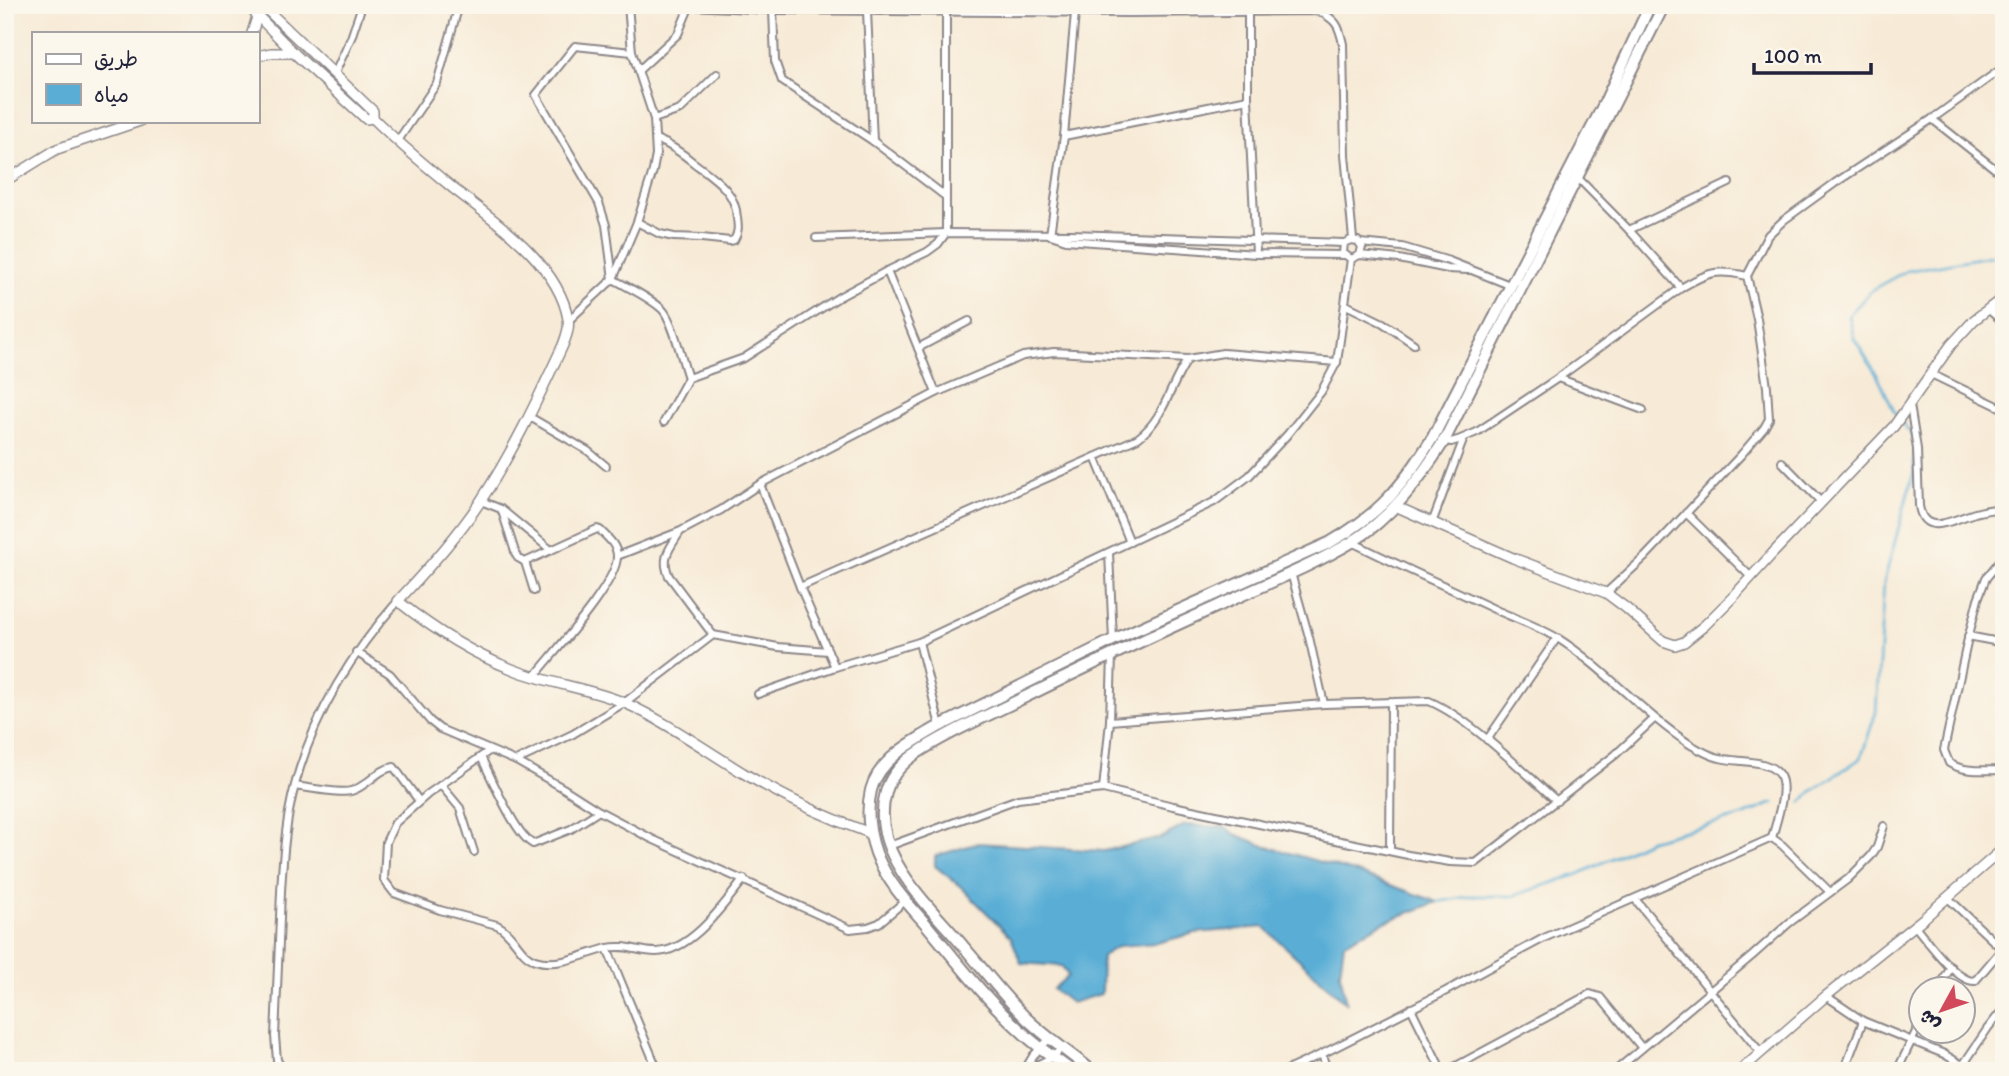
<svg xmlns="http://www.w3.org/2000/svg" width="2009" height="1076" font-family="Itim,'Playpen Sans Arabic',sans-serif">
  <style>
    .water { fill: #5aaed6; stroke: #3e6888; stroke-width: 2 }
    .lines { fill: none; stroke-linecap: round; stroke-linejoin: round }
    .stream { stroke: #5aaed6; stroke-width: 2.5 }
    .street-casing { stroke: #8c8688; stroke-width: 10 }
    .secondary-casing { stroke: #8c8688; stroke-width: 12 }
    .primary-casing { stroke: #8c8688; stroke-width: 14 }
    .street { stroke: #fff; stroke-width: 6 }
    .secondary { stroke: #fff; stroke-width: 9 }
    .primary { stroke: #fff; stroke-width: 10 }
  </style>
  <rect width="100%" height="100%" fill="#fbf7ec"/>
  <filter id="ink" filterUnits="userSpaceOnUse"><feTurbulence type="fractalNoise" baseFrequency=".0143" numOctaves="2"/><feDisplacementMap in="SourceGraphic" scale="14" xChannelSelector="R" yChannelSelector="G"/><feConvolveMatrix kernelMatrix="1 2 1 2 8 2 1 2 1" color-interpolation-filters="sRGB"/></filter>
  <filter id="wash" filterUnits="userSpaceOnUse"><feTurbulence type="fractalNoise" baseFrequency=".00686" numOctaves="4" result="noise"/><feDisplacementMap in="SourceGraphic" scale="28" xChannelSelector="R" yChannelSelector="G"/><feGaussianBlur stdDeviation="1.57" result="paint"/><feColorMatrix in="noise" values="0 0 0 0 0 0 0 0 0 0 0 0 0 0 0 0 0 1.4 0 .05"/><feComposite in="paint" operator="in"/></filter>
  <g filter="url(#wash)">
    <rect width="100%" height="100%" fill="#f7ead6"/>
    <path class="water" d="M1185,825L1225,827L1235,834L1262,845L1351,871L1438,902L1382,923L1344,943L1340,972L1346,1003L1264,927L1195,933L1157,943L1119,946L1102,956L1101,994L1071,1003L1053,989L1068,976L1062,966L1021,963L1011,937L961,887L935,866V856L978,843L1104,851L1161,838Z"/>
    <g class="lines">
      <g class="stream">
        <path d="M1913,437L1894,411L1877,375L1854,338L1849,315L1873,289L1906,271L1995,255L2004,251"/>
        <path d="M1801,803L1811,792L1861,758L1876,712L1884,582L1914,471V453"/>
        <path d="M1438,902L1471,896H1513L1579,874L1650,840L1743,816L1773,803"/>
      </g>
    </g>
  </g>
  <g filter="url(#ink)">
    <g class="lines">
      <g class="street-casing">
        <g id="street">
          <path d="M769,5L773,10L775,61L782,81L873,141L945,196"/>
          <path d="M690,6L773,10L1130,13L1319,11C1336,20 1339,25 1343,44L1345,155L1353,239"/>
          <path d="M867,11L873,141"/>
          <path d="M1248,12V99L1256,254"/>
          <path d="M632,52L575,46L536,95L599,203L606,225L613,279C629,288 649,297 662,309C673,320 682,361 688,378"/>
          <path d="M638,71L678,34L690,5"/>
          <path d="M334,75L351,38L362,5"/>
          <path d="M654,119L680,110L717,74"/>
          <path d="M1932,119L2004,176"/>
          <path d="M1064,136L1248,99"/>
          <path d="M397,142L437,83L459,5"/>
          <path d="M1578,178L1629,230L1681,288"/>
          <path d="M637,222L660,234L674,237L702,238L730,241L734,240C739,232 738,226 737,218C736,191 714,178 694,163C682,153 671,145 656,139"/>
          <path d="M1629,230L1729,183"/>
          <path d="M1050,235L1064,136L1075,13"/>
          <path d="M1051,235L1066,240L1256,254L1345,255"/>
          <path d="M816,238L946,233L1071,234L1344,243"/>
          <path d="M1360,243L1402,247L1449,261L1512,286"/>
          <path d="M1360,255L1362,247L1358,241L1351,240L1344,243L1343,253L1351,259L1360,255L1399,259L1448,269L1468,270"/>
          <path d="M887,271L936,393"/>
          <path d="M1346,305L1383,323L1414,344"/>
          <path d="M1988,309L2004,323"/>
          <path d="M569,320L613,279L637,222L653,171L656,155L654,119L632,52L628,5"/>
          <path d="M918,348L969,321"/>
          <path d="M1931,374L2004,409"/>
          <path d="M1558,378L1643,410"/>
          <path d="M1910,405L1917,449L1919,506C1924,539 1956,518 1975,513C1985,510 1994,509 2004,508"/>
          <path d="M530,417L588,451L606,466"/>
          <path d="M664,422L688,378L744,358L839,297L887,271L927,252L938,244L946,233V5"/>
          <path d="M1441,440L1451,442L1458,440L1477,432L1558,378L1681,288C1708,272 1716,269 1747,276"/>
          <path d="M1095,457L1130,542"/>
          <path d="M1782,462L1821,502"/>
          <path d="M760,484L800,587L835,667"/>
          <path d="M481,501L501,509L551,550"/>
          <path d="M502,511L516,555L518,558L525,562"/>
          <path d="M1686,513L1751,577"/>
          <path d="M1432,523L1464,438"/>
          <path d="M1109,553L1113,640"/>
          <path d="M617,556L681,531L721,510L760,484L936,393L1023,356L1054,352L1188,359"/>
          <path d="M2004,556L1986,578L1978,599L1967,643L1944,750L1949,763C1965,773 1985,770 2004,770"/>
          <path d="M1291,573L1309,637L1324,704"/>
          <path d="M800,587L1138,438C1165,418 1169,386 1188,359L1223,353L1337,362"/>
          <path d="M534,591L525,562L597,529L600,530C607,537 617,545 617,556C618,583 553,653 535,676"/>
          <path d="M1606,593L1645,557L1741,455L1764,428L1769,419L1767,387L1757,319L1747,276L1768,235L1784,220L1835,183L1932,119L2004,67"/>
          <path d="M713,635L778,647L828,651"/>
          <path d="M1968,636L2004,643"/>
          <path d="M919,642L940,726"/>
          <path d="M356,652L390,674L430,721L440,729L516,761L563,788L599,811L652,839L850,929L868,927L879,923L905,901"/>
          <path d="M758,694L835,667L919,642L1214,502L1249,476L1287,435L1321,392L1337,362L1351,259"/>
          <path d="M1110,721L1324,704L1429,701C1471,719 1521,770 1557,801"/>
          <path d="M1487,740L1557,638"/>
          <path d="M489,751L428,794L395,823L386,842L384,880L394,893L440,910L497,925C514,933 519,955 535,960C558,968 587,953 608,948C625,944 639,952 656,952C692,951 723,905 744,879"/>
          <path d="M481,757C491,776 515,835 533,844L571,829L599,811"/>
          <path d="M516,761L573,734L624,703L713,635L669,576C660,557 671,547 680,532"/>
          <path d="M441,785L460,808L474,852"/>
          <path d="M295,786C308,788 340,794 351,791C367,787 377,769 394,767L419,801"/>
          <path d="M1103,789L1110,721L1112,655"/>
          <path d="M1772,838L1782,845L1830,892"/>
          <path d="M889,846L1018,799L1103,789L1173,806L1408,855L1450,862L1476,863L1615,755L1654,719"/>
          <path d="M1390,851L1391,701"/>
          <path d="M1995,855L2004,865"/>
          <path d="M1947,897L2004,951"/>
          <path d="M1635,899L1761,1053"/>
          <path d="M1915,926C1927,940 1956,982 1975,981L2002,949"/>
          <path d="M607,948L658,1071"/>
          <path d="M1939,988L1951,967"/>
          <path d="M1826,996L1863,1021L1944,1054L1972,1071"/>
          <path d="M1411,1008L1442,1071"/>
          <path d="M2004,1050L2001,1061L2004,1065"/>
          <path d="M1322,1054L1327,1071"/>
          <path d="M283,1071L277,1060L275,1036C277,997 278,958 280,918C281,883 283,847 289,812C304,730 344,662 398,601"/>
          <path d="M1024,1071L1033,1056L1050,1038"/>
          <path d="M1025,1071L1053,1057L1062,1047"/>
          <path d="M1285,1071L1322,1054L1446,991L1544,938L1772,838C1776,822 1788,790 1780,776C1770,758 1737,763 1720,758C1710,756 1701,751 1691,745C1643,714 1607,670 1559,639C1539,627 1517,619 1496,610C1448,587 1399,566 1352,542"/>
          <path d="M1447,1071L1590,994L1600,997L1642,1048"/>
          <path d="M1615,1071L1752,956L1789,923L1848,879L1871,856L1877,847L1884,826"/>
          <path d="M1844,1071L1863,1021"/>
          <path d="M1897,1071L1922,1019"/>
          <path d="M1959,1071L1988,1028L2004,1008"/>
        </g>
      </g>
      <g class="secondary-casing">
        <g id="secondary">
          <path d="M247,5L294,53L366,119L373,118V111L262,5"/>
          <path d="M252,33L257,17"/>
          <path d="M257,56L271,53H294"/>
          <path d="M373,118C399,144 426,166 454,189C495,221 559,264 568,319C570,328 566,337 563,345C538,399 513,452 480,502C457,537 427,569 398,601C433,629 470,653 512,669C549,684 589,688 625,703C667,722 705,750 745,774C784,797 827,818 870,833"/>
          <path d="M5,181L57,149L140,121"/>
          <path d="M1395,506L1513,558L1606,593L1626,608L1663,641L1675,645L1684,642L1705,625L1733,597L1773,553L1894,426L1951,345L1974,320L2004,297"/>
          <path d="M1740,1071L1826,996L1924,918L2004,848"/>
        </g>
      </g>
      <g class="primary-casing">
        <g id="primary">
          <path d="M1072,1071C1055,1058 1036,1046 1021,1031C985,999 956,960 925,923C906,902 886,880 876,853C869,833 866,811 871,790C879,759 914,741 940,726L1113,640L1329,543C1380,514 1403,486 1433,437L1605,102L1650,5"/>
          <path d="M1092,1071C1070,1053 1046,1037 1026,1018C1003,996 984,970 963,946C929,905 868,853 886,792C890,777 902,764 914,755C946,733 983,718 1017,701C1084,668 1151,636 1218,606C1263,585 1310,567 1352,542C1391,518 1420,479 1444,441L1664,5"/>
        </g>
      </g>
      <use href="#street" class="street"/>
      <use href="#secondary" class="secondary"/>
      <use href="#primary" class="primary"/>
    </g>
  </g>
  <rect width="2009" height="1076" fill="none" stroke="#fbf7ec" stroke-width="28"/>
  <rect x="32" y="32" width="228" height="91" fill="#fbf7ec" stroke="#a4a2a5" stroke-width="2"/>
  <rect x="46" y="54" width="35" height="10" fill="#ffffff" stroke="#a4a2a5" stroke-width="2"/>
  <text x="94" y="66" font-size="21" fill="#22223b">طريق</text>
  <rect x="46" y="84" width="35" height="21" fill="#5aaed6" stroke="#a4a2a5" stroke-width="2"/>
  <text x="94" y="102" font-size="21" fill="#22223b">مياه</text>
  <g transform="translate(1942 1010) rotate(230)"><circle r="33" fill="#fbf7ec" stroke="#a4a2a5" stroke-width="2"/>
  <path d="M0-5L12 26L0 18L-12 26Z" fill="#d1495b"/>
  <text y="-10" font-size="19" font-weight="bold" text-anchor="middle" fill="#22223b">ش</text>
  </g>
  <path d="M1754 63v10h117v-10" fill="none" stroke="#22223b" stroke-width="3.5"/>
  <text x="1764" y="63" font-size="21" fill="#22223b" stroke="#fbf7ec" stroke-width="5" paint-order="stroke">100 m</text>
</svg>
